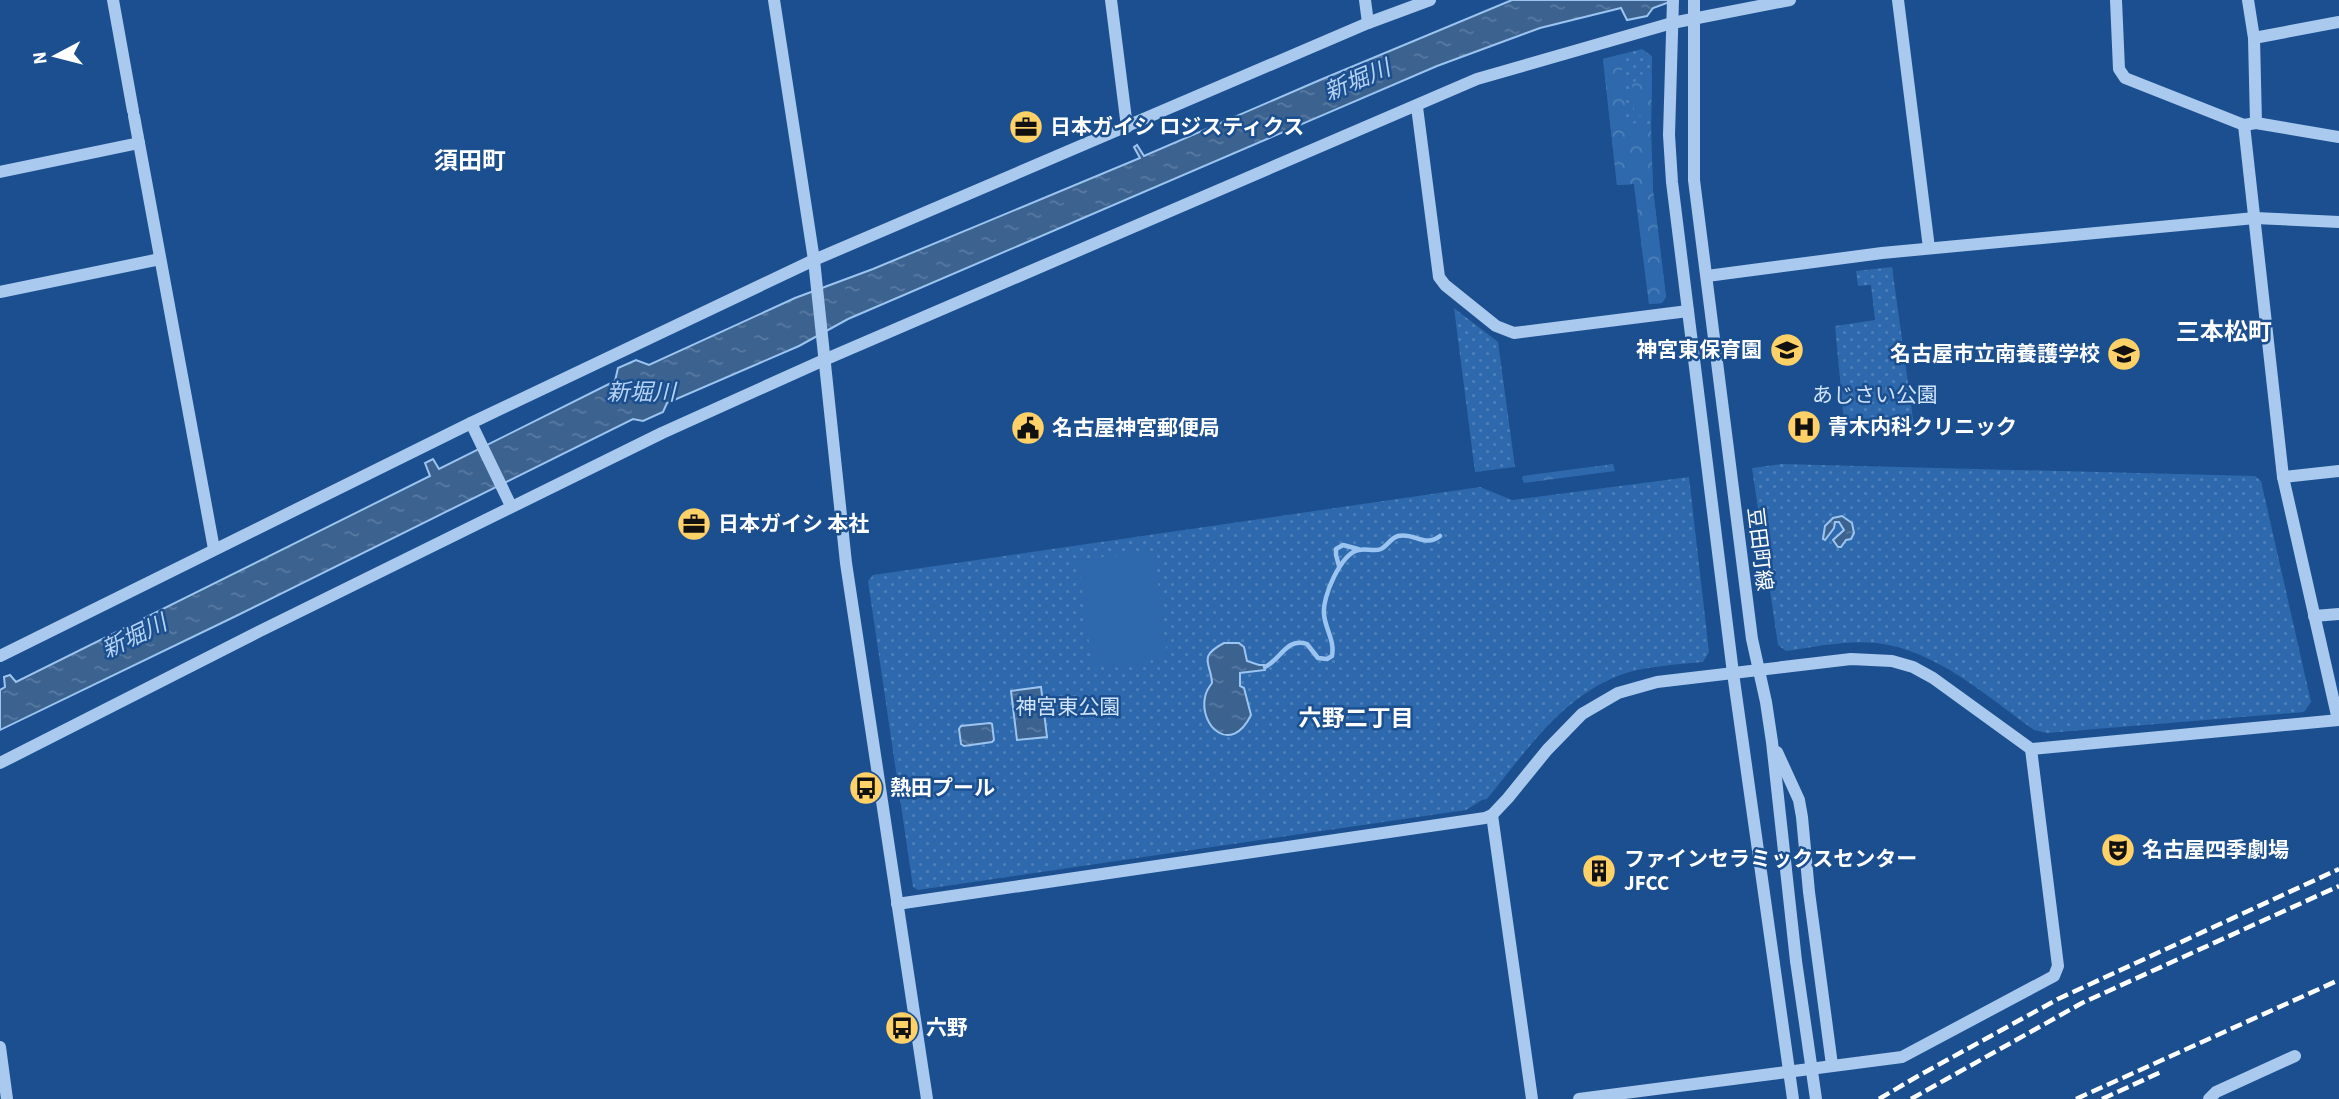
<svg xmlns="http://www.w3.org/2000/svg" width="2339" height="1099" font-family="'Source Sans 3','Noto Sans JP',sans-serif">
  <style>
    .grass { fill: url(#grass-dots) }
    .forest { fill: url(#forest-crowns) }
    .garden { fill: #2e69ad }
    .water { fill: url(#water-ripples); stroke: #9cc4f0; stroke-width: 2 }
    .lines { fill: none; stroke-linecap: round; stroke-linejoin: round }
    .stream { stroke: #9cc4f0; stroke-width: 4.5 }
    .minor { stroke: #a9c9ee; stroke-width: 12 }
    .rail { stroke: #fff; stroke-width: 4.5; stroke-dasharray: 12 5; stroke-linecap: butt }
    .minor-bridge { stroke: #a9c9ee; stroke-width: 12 }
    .labels { text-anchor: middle; stroke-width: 5; stroke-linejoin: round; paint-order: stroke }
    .poi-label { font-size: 21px; font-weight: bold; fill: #fff; stroke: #1b4f8f; text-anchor: start }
    .park-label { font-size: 21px; fill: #cfe3fa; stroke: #1b4f8f }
    .street-label { font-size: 21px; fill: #fff; stroke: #1b4f8f }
    .water-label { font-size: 23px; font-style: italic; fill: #b5d3f5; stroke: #1b4f8f }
    .neighbourhood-label { font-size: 23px; font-weight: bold; fill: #fff; stroke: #1b4f8f }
    .quarter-label { font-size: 24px; font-weight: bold; fill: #fff; stroke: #1b4f8f }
  </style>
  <defs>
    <pattern id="grass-dots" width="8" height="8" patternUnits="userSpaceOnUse" patternTransform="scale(1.75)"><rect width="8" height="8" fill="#2e69ad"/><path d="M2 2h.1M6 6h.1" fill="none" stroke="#4d80b9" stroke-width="1.8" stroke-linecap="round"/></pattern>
    <pattern id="forest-crowns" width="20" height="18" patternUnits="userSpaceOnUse" patternTransform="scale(1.75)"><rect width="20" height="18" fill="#2e69ad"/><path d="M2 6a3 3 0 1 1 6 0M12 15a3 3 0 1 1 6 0" fill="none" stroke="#4d80b9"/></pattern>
    <pattern id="water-ripples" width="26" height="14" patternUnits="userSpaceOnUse" patternTransform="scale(1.75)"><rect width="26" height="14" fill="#3c6290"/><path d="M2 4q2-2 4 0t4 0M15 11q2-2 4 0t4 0" fill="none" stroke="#597aa1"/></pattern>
  </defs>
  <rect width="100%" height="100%" fill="#1b4f8f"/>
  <g class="grass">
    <path d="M1642,49L1652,56L1651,140L1653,190L1666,297L1662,303L1649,304L1634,184L1617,185L1603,59Z"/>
    <path d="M1892,267L1915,433H1856L1853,421L1844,422L1835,326L1875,320L1871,285L1858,286L1856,271Z"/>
    <path d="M1454,308L1498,342L1515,467L1475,472Z"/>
    <path d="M1782,464L2255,476L2261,481L2311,702L2304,712L2047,733L2034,730C1986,696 1937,650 1876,643C1846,640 1815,647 1786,651L1778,645L1752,468Z"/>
    <path d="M1689,477L1709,652L1703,662C1674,665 1640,666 1613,678C1558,702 1524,754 1487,799L1482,800L1466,810L918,890L913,887L868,581L873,575L1480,487L1512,500Z"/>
  </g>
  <g class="forest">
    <path d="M1622,54V82L1625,83L1626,123L1651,124L1653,190L1666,297L1662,303L1649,304L1634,184L1617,185L1603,59Z"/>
    <path d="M1644,72L1652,75L1651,117H1640L1634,110L1632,85Z"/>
    <path d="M1613,464L1615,471L1524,483L1522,478L1523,476Z"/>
  </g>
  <path class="garden" d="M1154,551L1167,656L1151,658V662L1113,668L1112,663L1092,665L1078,560Z"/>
  <g class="water">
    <path d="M1512,0H1675L1653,8L1647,16L1627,20L1621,8L1540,28L1437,66L848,319L799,346L667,403L663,412L643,421L633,419L236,616L0,730V690L5,687L4,677L10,675L16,682L430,476L425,463L433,459L439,469L615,381L618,368L636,360L649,365L795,298L873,269L1140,158L1134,147L1137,145L1144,156L1320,80Z"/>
    <path d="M1842,516L1852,523L1854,533L1851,539L1846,540L1841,547H1838L1833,540L1844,530L1839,522H1835L1834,528L1825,540L1823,539L1825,526L1833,518Z"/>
    <path d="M1224,643H1239L1244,647L1247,661L1259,665H1264L1265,670L1240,673V686L1244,688L1251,715C1231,756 1199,726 1205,697C1206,692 1209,687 1212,683C1211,663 1197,657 1224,643Z"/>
    <path d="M1041,687L1047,737L1017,740L1011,691Z"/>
    <path d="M990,723L992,724L994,740L992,742L964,746L961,744L959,729L961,726Z"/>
  </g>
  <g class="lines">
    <g class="stream">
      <path d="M1339,566L1336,555V549L1343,545L1358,549"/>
      <path d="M1265,667C1281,659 1287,637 1307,644L1318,658L1327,659L1332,656C1335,640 1325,629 1324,614C1322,597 1341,553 1359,550C1366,548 1374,552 1381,549C1387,546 1391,538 1398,536C1414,532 1425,548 1440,536"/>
    </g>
    <g class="minor">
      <path d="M113,0L133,111"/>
      <path d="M774,0L814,260L846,563L927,1099"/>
      <path d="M1111,0L1127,127"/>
      <path d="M1365,0L1368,23"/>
      <path d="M1673,0L1669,135L1672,182L1733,673L1774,964"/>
      <path d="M1694,0V180L1752,639L1766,702L1772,742L1796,961"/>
      <path d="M1898,0L1929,248"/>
      <path d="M2116,0L2119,69L2125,78L2244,125L2256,123L2339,137"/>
      <path d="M2248,0L2254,38L2256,123"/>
      <path d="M2254,38L2339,22"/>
      <path d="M1417,107L1439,277L1445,285L1496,326L1514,333L1688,311"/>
      <path d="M134,116L214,549"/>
      <path d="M2244,125L2283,477L2338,720"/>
      <path d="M0,172L139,143"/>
      <path d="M1707,276L1882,253L2255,218L2339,222"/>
      <path d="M0,292L160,259"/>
      <path d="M471,423L511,506"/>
      <path d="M2283,477L2339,471"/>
      <path d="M2314,616L2339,614"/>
      <path d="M0,656L471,423L814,260L1368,23L1430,0"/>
      <path d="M1777,752L1799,800L1802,817L1809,892L1832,1065"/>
      <path d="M0,763L258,632L662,433L824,360L1477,79L1672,23L1790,0"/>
      <path d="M1492,815L1532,1099"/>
      <path d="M897,904L1485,818L1492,815L1508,798L1547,750L1582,714L1618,693L1657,682L1851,659L1892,661L1913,667L1933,678L2031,749L2339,720"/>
      <path d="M0,1047L7,1099"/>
      <path d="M1579,1099L1902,1057L2054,976L2058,966L2031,749"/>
      <path d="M2209,1099L2216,1092L2295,1056"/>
    </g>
    <g class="rail">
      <path d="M1879,1099L1918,1076L2058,999L2339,869"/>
      <path d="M1911,1099L2082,1003L2339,886"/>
      <path d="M2076,1099L2339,980"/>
      <path d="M2102,1099L2161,1072"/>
    </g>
    <g class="minor-bridge">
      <path d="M1796,961L1816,1099"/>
      <path d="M1774,964L1793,1099"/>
    </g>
  </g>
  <defs>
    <g id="office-disc" transform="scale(1.75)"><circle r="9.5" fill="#ffd166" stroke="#1b4f8f"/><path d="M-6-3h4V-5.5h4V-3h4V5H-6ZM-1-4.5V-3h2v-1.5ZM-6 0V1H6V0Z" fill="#111"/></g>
    <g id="school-disc" transform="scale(1.75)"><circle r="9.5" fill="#ffd166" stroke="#1b4f8f"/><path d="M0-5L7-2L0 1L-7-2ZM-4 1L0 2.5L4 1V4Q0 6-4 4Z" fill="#111"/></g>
    <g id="hospital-disc" transform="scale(1.75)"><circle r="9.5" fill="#ffd166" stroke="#1b4f8f"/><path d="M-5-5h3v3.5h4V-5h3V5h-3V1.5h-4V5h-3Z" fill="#111"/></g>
    <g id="civic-disc" transform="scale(1.75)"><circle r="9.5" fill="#ffd166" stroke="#1b4f8f"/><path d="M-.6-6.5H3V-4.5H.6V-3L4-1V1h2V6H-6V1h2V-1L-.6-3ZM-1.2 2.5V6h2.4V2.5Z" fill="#111"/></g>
    <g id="bus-disc" transform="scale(1.75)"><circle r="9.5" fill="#ffd166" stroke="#1b4f8f"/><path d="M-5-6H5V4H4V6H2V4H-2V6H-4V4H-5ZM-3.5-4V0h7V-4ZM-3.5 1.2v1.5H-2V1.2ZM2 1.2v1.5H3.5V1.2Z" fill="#111"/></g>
    <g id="theatre-disc" transform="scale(1.75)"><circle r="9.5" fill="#ffd166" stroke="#1b4f8f"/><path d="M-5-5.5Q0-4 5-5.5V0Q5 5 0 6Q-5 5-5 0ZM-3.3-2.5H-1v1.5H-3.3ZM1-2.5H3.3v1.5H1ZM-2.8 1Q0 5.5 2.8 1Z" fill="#111"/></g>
    <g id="building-disc" transform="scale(1.75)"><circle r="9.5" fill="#ffd166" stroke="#1b4f8f"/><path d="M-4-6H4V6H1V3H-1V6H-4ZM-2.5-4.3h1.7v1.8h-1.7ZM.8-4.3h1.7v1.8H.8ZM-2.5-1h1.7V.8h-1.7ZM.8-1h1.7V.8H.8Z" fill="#111"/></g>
  </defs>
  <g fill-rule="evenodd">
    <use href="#office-disc" x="1026" y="127"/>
    <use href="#school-disc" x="1787" y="350"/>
    <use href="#school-disc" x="2124" y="354"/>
    <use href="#hospital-disc" x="1804" y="427"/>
    <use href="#civic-disc" x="1028" y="428"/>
    <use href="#office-disc" x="694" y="524"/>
    <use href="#bus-disc" x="866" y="788"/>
    <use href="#theatre-disc" x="2118" y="850"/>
    <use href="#building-disc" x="1599" y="871"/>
    <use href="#bus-disc" x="902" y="1028"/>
  </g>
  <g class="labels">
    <g class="poi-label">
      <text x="1050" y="134">日本ガイシ ロジスティクス</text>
      <text x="1762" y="357" text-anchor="end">神宮東保育園</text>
      <text x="2100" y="361" text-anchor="end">名古屋市立南養護学校</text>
      <text x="1828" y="434">青木内科クリニック</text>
      <text x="1052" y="435">名古屋神宮郵便局</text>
      <text x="718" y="531">日本ガイシ 本社</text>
      <text x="890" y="795">熱田プール</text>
      <text x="2142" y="857">名古屋四季劇場</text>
      <text x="1624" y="866">ファインセラミックスセンター<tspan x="1624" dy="24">JFCC</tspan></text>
      <text x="926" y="1035">六野</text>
    </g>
    <g class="park-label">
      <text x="1875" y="402">あじさい公園</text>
      <text x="1068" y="714">神宮東公園</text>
    </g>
    <g class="street-label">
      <text transform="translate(1760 549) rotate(83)" y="7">豆田町線</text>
    </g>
    <g class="water-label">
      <text transform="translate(1357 80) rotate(-23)" y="8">新堀川</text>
      <text x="641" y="400">新堀川</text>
      <text transform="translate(134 636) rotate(-26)" y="8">新堀川</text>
    </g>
    <g class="neighbourhood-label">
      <text x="1356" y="726">六野二丁目</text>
    </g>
    <g class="quarter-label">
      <text x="470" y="169">須田町</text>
      <text x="2224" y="340">三本松町</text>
    </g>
  </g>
  <g transform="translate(56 56) rotate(263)" stroke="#1b4f8f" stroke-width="5" paint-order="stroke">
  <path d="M0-5L12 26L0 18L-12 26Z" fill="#ffffff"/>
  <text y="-10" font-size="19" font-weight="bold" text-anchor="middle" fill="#ffffff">N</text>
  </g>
</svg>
